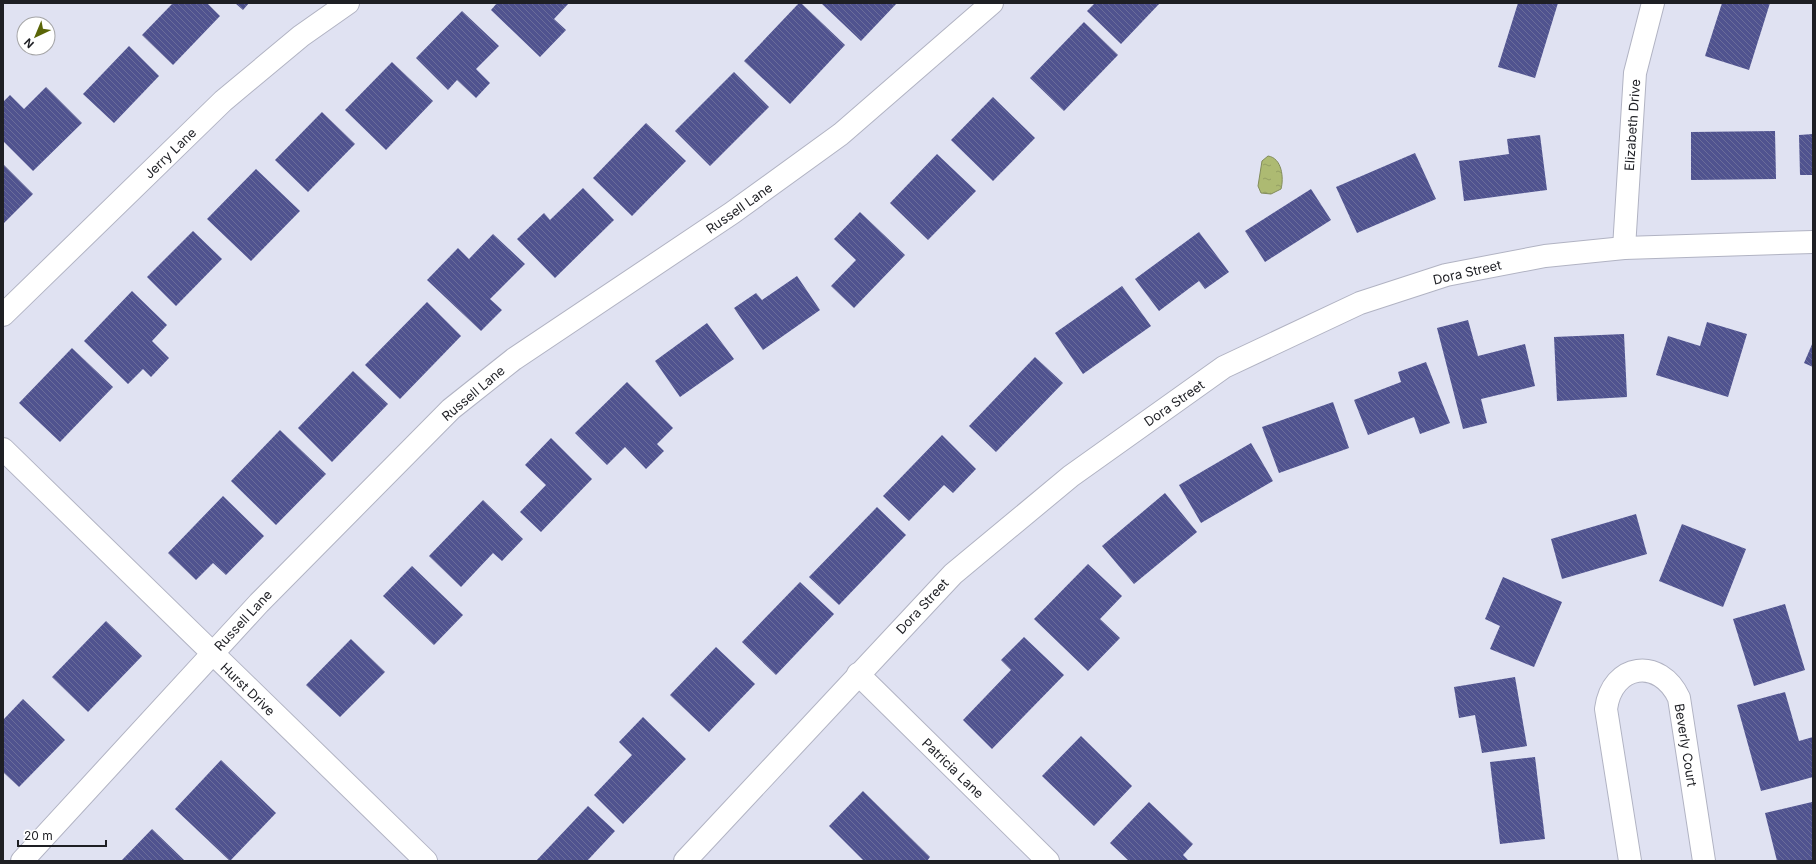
<svg xmlns="http://www.w3.org/2000/svg" width="1816" height="864" font-family="Inter,sans-serif">
  <style>
    .water { fill: url(#water-ripples); stroke: #828c5b }
    .building { fill: url(#building-back-hatch) }
    .lines { fill: none; stroke-linecap: round; stroke-linejoin: round }
    .minor-casing { stroke: #b1b3c3; stroke-width: 24 }
    .minor { stroke: #fff; stroke-width: 22 }
    .labels { text-anchor: middle; stroke-width: 4; stroke-linejoin: round; paint-order: stroke }
    .street-label { font-size: 13px; fill: #1e1f24; stroke: #fff }
  </style>
  <defs>
    <pattern id="water-ripples" width="26" height="14" patternUnits="userSpaceOnUse"><rect width="26" height="14" fill="#adba72"/><path d="M2 4q2-2 4 0t4 0M15 11q2-2 4 0t4 0" fill="none" stroke="#949f63"/></pattern>
    <pattern id="building-back-hatch" width="6" height="6" patternUnits="userSpaceOnUse"><rect width="6" height="6" fill="#50538f"/><path d="M-1 5l2 2M0 0l6 6M5-1l2 2" fill="none" stroke="#6b6d9a"/></pattern>
  </defs>
  <rect width="100%" height="100%" fill="#e0e2f2"/>
  <path class="water" d="M1268,156C1282,158 1284,178 1281,189L1271,194L1261,193L1258,186L1262,161Z"/>
  <g class="building">
    <path d="M173,3H207L220,16L173,65L142,35Z"/>
    <path d="M235,3H249L243,10Z"/>
    <path d="M497,3H569L554,19L566,30L540,57L491,10Z"/>
    <path d="M799,3H801L845,45L790,104L744,61Z"/>
    <path d="M821,3H897L861,41Z"/>
    <path d="M1095,3H1160L1121,44L1087,11Z"/>
    <path d="M1518,3H1558L1535,78L1498,67Z"/>
    <path d="M1722,3H1770L1749,70L1705,56Z"/>
    <path d="M462,11L499,46L476,69L490,83L476,98L457,80L448,90L416,58Z"/>
    <path d="M1084,22L1118,55L1064,111L1030,78Z"/>
    <path d="M129,46L159,76L114,123L83,94Z"/>
    <path d="M392,62L433,101L386,150L345,110Z"/>
    <path d="M734,72L769,107L710,166L675,131Z"/>
    <path d="M46,87L82,123L33,171L3,141V102L10,95L24,109Z"/>
    <path d="M993,97L1035,138L993,181L951,140Z"/>
    <path d="M322,112L355,144L308,192L275,160Z"/>
    <path d="M646,123L686,161L632,216L593,178Z"/>
    <path d="M1775,131L1776,179L1691,180V132Z"/>
    <path d="M1813,134V175H1800L1799,135Z"/>
    <path d="M1540,135L1547,190L1464,201L1459,161L1509,154L1507,139Z"/>
    <path d="M1415,153L1436,199L1357,233L1336,187Z"/>
    <path d="M937,154L976,191L928,240L890,203Z"/>
    <path d="M3,164L33,194L3,224Z"/>
    <path d="M256,169L300,211L251,261L207,219Z"/>
    <path d="M583,188L614,220L555,278L517,239L544,213L550,220Z"/>
    <path d="M1311,189L1331,220L1265,262L1245,231Z"/>
    <path d="M860,212L905,255L854,308L831,286L856,260L834,239Z"/>
    <path d="M193,231L222,259L176,306L147,277Z"/>
    <path d="M1199,232L1229,272L1205,289L1199,281L1159,311L1135,279Z"/>
    <path d="M493,234L525,264L490,299L502,310L481,331L427,280L458,248L469,259Z"/>
    <path d="M797,276L820,310L763,350L734,308L756,293L762,300Z"/>
    <path d="M1122,286L1151,326L1083,374L1055,333Z"/>
    <path d="M132,291L167,325L152,341L169,358L151,377L143,369L128,384L84,341Z"/>
    <path d="M427,302L461,336L400,399L365,365Z"/>
    <path d="M1468,320L1478,356L1525,344L1535,386L1481,399L1487,423L1463,429L1437,328Z"/>
    <path d="M1707,322L1747,334L1728,397L1656,375L1668,336L1700,346Z"/>
    <path d="M707,323L734,359L680,397L655,361Z"/>
    <path d="M1624,334L1627,397L1557,401L1554,337Z"/>
    <path d="M1813,342V367L1804,363Z"/>
    <path d="M72,348L113,387L60,442L19,403Z"/>
    <path d="M1035,357L1063,383L996,452L969,426Z"/>
    <path d="M1426,362L1450,423L1420,434L1414,417L1368,435L1354,400L1401,382L1398,372Z"/>
    <path d="M353,371L388,404L332,462L298,428Z"/>
    <path d="M627,382L673,428L657,444L664,451L646,469L625,447L607,465L575,433Z"/>
    <path d="M1333,402L1349,448L1279,473L1262,427Z"/>
    <path d="M280,430L326,474L276,525L231,481Z"/>
    <path d="M942,435L976,469L953,493L944,485L909,521L883,496Z"/>
    <path d="M551,438L592,479L541,532L520,512L546,485L525,465Z"/>
    <path d="M1251,443L1273,481L1201,523L1179,485Z"/>
    <path d="M1165,493L1197,532L1134,584L1102,546Z"/>
    <path d="M223,496L264,536L226,575L213,563L196,580L168,553Z"/>
    <path d="M483,500L523,539L502,561L493,553L461,587L429,556Z"/>
    <path d="M877,507L906,535L839,605L809,577Z"/>
    <path d="M1636,514L1647,554L1562,579L1551,539Z"/>
    <path d="M1682,524L1746,549L1723,607L1659,581Z"/>
    <path d="M1088,564L1122,596L1100,619L1120,638L1088,671L1034,619Z"/>
    <path d="M412,566L463,615L434,645L383,596Z"/>
    <path d="M1503,577L1562,602L1534,667L1490,649L1500,626L1485,619Z"/>
    <path d="M800,582L834,614L776,675L742,642Z"/>
    <path d="M1785,604L1805,670L1754,686L1733,619Z"/>
    <path d="M106,621L142,656L88,712L52,677Z"/>
    <path d="M1024,637L1064,675L992,749L963,720L1011,670L1001,660Z"/>
    <path d="M351,639L385,672L340,717L306,685Z"/>
    <path d="M716,647L755,684L709,732L670,695Z"/>
    <path d="M1515,677L1527,746L1482,753L1475,715L1459,718L1454,687Z"/>
    <path d="M1785,692L1799,741L1813,737V777L1761,791L1737,705Z"/>
    <path d="M23,699L65,740L19,787L3,772V720Z"/>
    <path d="M643,717L686,759L623,824L594,795L632,755L619,742Z"/>
    <path d="M1081,736L1132,786L1094,826L1042,776Z"/>
    <path d="M1535,757L1545,839L1500,844L1490,762Z"/>
    <path d="M221,760L276,813L230,861L175,809Z"/>
    <path d="M863,791L930,857L927,861H864L829,826Z"/>
    <path d="M1149,802L1193,844L1183,855L1189,861H1129L1110,843Z"/>
    <path d="M1812,802L1813,861H1777L1765,813Z"/>
    <path d="M588,806L615,831L587,861H536Z"/>
    <path d="M152,829L185,861H121Z"/>
  </g>
  <g class="lines">
    <g class="minor-casing">
      <g id="minor">
        <path d="M1624,248L1635,73L1653,3"/>
        <path d="M3,315L223,101L301,36L348,3"/>
        <path d="M3,449L426,861"/>
        <path d="M858,674L1048,861"/>
        <path d="M22,861L259,603L451,409L514,359L732,213L841,134L992,3"/>
        <path d="M685,861L953,574L1071,476L1224,367L1360,303L1446,275L1545,256L1624,248L1813,242"/>
        <path d="M1630,861L1606,709C1612,663 1660,657 1679,698L1704,861"/>
      </g>
    </g>
    <use href="#minor" class="minor"/>
  </g>
  <g class="labels">
    <g class="street-label">
      <text transform="translate(1632 125) rotate(-86)" y="5">Elizabeth Drive</text>
      <text transform="translate(170 153) rotate(-44)" y="5">Jerry Lane</text>
      <text transform="translate(739 208) rotate(-35)" y="5">Russell Lane</text>
      <text transform="translate(1467 272) rotate(-13)" y="5">Dora Street</text>
      <text transform="translate(473 393) rotate(-40)" y="5">Russell Lane</text>
      <text transform="translate(1174 403) rotate(-35)" y="5">Dora Street</text>
      <text transform="translate(922 606) rotate(-47)" y="5">Dora Street</text>
      <text transform="translate(243 620) rotate(-47)" y="5">Russell Lane</text>
      <text transform="translate(248 689) rotate(44)" y="5">Hurst Drive</text>
      <text transform="translate(1686 745) rotate(81)" y="5">Beverly Court</text>
      <text transform="translate(953 768) rotate(44)" y="5">Patricia Lane</text>
    </g>
  </g>
  <rect width="1816" height="864" fill="none" stroke="#1e1f24" stroke-width="8"/>
  <g transform="translate(36 36) rotate(224)"><circle r="19" fill="#ffffff" stroke="#a5a5a7"/>
  <path d="M0-3L7 15L0 10L-7 15Z" fill="#5a6507"/>
  <text y="-6" font-size="11" font-weight="bold" text-anchor="middle" fill="#1e1f24">N</text>
  </g>
  <path d="M18 840v6h88v-6" fill="none" stroke="#1e1f24" stroke-width="2"/>
  <text x="24" y="840" font-size="12" fill="#1e1f24" stroke="#ffffff" stroke-width="3" paint-order="stroke">20 m</text>
</svg>
